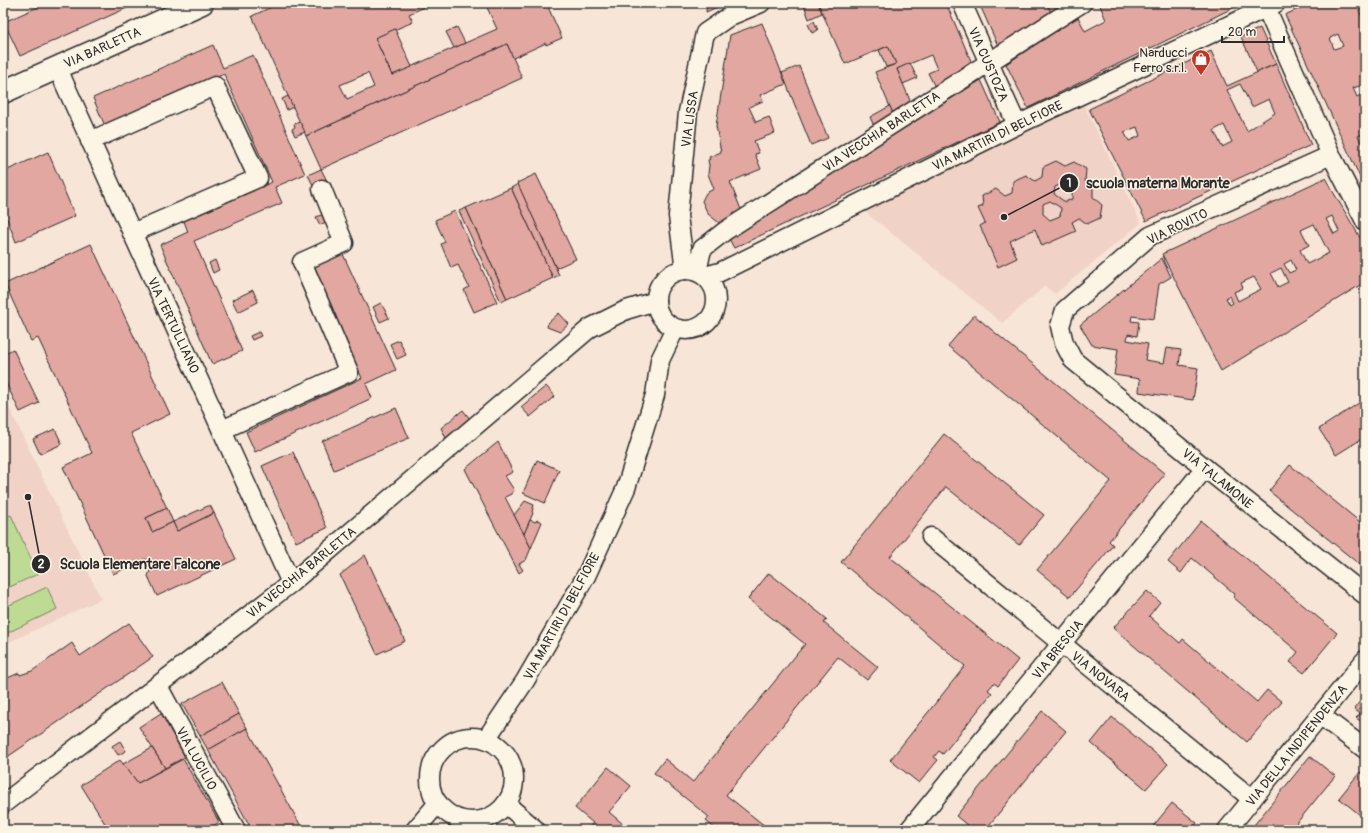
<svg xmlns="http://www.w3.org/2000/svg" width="1368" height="833" font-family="Pangolin,sans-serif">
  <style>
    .built { fill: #f1d2c7 }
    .green { fill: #bedb94; stroke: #748360 }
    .building { fill: #e2a7a1; stroke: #2b2b2b; fill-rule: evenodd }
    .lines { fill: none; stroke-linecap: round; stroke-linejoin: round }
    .street-casing { stroke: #2b2b2b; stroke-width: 21 }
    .secondary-casing { stroke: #2b2b2b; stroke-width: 25 }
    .street { stroke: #fcf5e5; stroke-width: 18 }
    .secondary { stroke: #fcf5e5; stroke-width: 22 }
    .labels { text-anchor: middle; stroke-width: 3; stroke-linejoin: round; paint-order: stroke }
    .street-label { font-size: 13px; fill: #2b2b2b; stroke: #fcf5e5 }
    .poi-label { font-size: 13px; fill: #2b2b2b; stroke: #fcf5e5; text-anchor: end }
    .leader { fill: none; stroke: #2b2b2b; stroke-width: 1.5 }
    .callout-dot { fill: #2b2b2b; stroke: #fcf5e5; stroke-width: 1.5 }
    .mark-label { font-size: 12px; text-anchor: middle; font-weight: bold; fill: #fff }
    .callout-label { font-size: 14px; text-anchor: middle; font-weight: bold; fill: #2b2b2b; stroke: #fcf5e5; stroke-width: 3; stroke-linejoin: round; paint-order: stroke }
  </style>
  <rect width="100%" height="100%" fill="#f7e5d7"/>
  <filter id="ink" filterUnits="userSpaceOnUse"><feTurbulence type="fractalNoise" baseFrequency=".025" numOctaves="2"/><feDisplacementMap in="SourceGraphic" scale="8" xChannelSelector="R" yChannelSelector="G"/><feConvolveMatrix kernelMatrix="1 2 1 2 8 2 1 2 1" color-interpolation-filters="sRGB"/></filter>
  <g filter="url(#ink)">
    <g class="built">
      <path d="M1084,105L1141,223L1055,294L1045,286L1002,323L863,210Z"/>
      <path d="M3,395L101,599L3,645Z"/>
    </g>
    <g class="green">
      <path d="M11,515L38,574L3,590V518Z"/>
      <path d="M47,587L57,609L3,635V608Z"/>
    </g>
    <g class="building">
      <path d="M47,3H138L20,56L4,22Z"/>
      <path d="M280,3H433L409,14L413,22L375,38L392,75L497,29L485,3H554L548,7L562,38L546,45V43L513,58L507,44L306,136L252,16ZM368,73L374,87L347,99L340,85Z"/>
      <path d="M707,3H726L706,12Z"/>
      <path d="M809,3H818L822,13L809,19L804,5Z"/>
      <path d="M818,3H946L971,61L935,87L928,73L937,69L931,55L897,69L911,103L893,114L875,72L896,64L888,46L845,64Z"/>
      <path d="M979,3H1046L1051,12L998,46Z"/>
      <path d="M1046,3H1064L1051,12Z"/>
      <path d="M1099,3H1243L1028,108L1006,64L1078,17L1085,31L1106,20Z"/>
      <path d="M1311,3H1365V7L1359,10L1363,19L1365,18V91L1363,85L1353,88L1357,97L1365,93V106L1364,107L1365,109V133L1358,136L1363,145L1365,144V188L1285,15ZM1338,34L1343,46L1334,49L1330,38Z"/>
      <path d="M814,21L818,30L812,33L808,24Z"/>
      <path d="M762,23L786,84L760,95L763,101L749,107L756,122L769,117L775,133L754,141L759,153L755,154L761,169L730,182L742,212L720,226L718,222L708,214L702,201L706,193L714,189L708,174L709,165L708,160L710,159L709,157L721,152L716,126L730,35Z"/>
      <path d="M457,27L465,43L454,48L446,32Z"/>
      <path d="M1260,28L1276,64L1257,72L1241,37Z"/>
      <path d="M395,29L412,67L392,75L375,38Z"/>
      <path d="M507,44L522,78L321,169L306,136Z"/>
      <path d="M213,45L223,68L253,55L305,174L275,187L282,203L194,241L242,351L212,364L160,245L188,232L184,221L272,182L224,74L105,126L93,98Z"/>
      <path d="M888,46L896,64L886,67L879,50Z"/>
      <path d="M1211,51L1227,86L1276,64L1311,145L1146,221L1089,109ZM1240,84L1252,107L1269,99L1275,113L1247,131L1227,90ZM1224,125L1232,142L1222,147L1214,130ZM1137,127L1140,136L1129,141L1124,132Z"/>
      <path d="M910,63L917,78L903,84L897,69Z"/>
      <path d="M799,66L828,138L811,145L782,73Z"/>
      <path d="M981,80L1000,122L734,248L728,237Z"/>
      <path d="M288,96L293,107L287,110L282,99Z"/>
      <path d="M890,106L893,114L874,126L870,117Z"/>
      <path d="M300,122L305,132L295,136L292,129L295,127L294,124Z"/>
      <path d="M48,152L75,216L16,242L7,219L3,221V172Z"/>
      <path d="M1056,161L1065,166L1074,162L1086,169L1085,181L1093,188V197L1102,205L1100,218L1087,224L1079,218L1072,222L1076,231L1042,246L1035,229L1010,241L1017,258L998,267L980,226L985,223L978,208L983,206L982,196L996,189L1005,196L1012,193L1013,181L1026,175L1035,181L1042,177L1043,167ZM1064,183L1072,189V199L1065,202L1054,194L1055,187ZM1050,201L1061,208L1060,216L1050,220L1043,214V204Z"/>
      <path d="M321,169L327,181L314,187L308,175Z"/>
      <path d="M536,174L576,259L556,268L517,183Z"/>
      <path d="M1325,178L1365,246V282L1221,371L1162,254ZM1332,216L1339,231L1334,234L1326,219ZM1314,224L1329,253L1307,264L1300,250L1309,245L1301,230ZM1291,260L1296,270L1289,273L1284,264ZM1281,268L1288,282L1278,287L1271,273ZM1254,277L1261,289L1238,301L1234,292L1243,288L1241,283ZM1229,296L1233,303L1230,305L1226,298Z"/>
      <path d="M518,184L559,275L553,278L511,188Z"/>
      <path d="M511,188L553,278L507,299L466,208Z"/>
      <path d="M466,208L507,299L501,302L459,211Z"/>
      <path d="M455,211L497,302L474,312L464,290L469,287L458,265L451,268L441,244L445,242L435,220Z"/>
      <path d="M324,214L327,221L320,225L316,217Z"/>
      <path d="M91,244L170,414L131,433L167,508L146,518L152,532L173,522L177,531L214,513L236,559L157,596L148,576L150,571L146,559L113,574L63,467L92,453L38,338L31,341L5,284Z"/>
      <path d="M342,252L396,370L366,384L372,398L255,452L246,432L362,378L311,267Z"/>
      <path d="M1162,258L1171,277L1159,284L1154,319L1132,316L1131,321L1139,322L1137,336L1128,334L1127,340L1148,344L1145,360L1164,363L1167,348L1181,350L1179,365L1198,368L1193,400L1139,392L1140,379L1114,375L1118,349L1092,345L1080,325Z"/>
      <path d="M215,260L219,270L213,273L209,263Z"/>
      <path d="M253,290L258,302L238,312L232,300Z"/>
      <path d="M381,303L389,318L380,322L373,307Z"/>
      <path d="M559,313L569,324L560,332L547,327L548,323Z"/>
      <path d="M974,315L1165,474L1109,541L1113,545L1070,597L1037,570L1111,481L948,346Z"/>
      <path d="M259,332L261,336L252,340L250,336Z"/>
      <path d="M399,340L406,355L397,359L390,344Z"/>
      <path d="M13,349L39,403L20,412L3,377V354Z"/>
      <path d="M546,386L555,396L530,417L521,407Z"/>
      <path d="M1365,399V437L1336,455L1319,429Z"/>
      <path d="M396,408L409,438L334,470L322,441Z"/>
      <path d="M463,410L470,419L446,438L441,428Z"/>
      <path d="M55,429L62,444L40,454L33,439Z"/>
      <path d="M944,434L1044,515L1019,545L946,487L890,557L1018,660L998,686L994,683L988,690L992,693L943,754L939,751L934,757L938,760L919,783L890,760L965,666L841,562Z"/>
      <path d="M498,442L513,472L505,476L514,490L511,494L505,497L531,548L526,560L519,564L523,570L519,573L465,469Z"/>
      <path d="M293,452L327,528L296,542L262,466Z"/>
      <path d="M537,460L559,470L545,503L523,493Z"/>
      <path d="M1290,465L1365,526V569L1269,491Z"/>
      <path d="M525,501L534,505L532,512L533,513L524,534L514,515Z"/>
      <path d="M210,505L214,513L177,531L173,522Z"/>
      <path d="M167,508L173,522L152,532L146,518Z"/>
      <path d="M530,520L536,522L537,520L542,522L531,548L524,534Z"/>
      <path d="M1201,521L1337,633L1304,673L1290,662L1298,652L1233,597L1235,594L1192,558L1181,573L1168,562Z"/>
      <path d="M365,555L405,641L377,654L340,575Z"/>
      <path d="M769,573L827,619L824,623L878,667L867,680L838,657L726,795L770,830H717L706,821L709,817L654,773L665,759L693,782L805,644L748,599Z"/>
      <path d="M1147,591L1160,602L1149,616L1180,643L1183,639L1257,702L1267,690L1282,702L1247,742L1113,628Z"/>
      <path d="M129,623L153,657L3,760V680L19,673L20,675L32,671L72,643L80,656Z"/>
      <path d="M222,682L239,714L200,736L182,704Z"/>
      <path d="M1365,695V724L1356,718L1360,714L1354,709Z"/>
      <path d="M1042,711L1066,731L985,830H973L956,816Z"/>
      <path d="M161,713L185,757L165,768L139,727Z"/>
      <path d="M239,714L247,728L208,750L200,736Z"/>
      <path d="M1112,717L1168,764L1146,789L1091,743Z"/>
      <path d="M247,728L303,830H252L208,750Z"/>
      <path d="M120,741L126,751L118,755L112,746Z"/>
      <path d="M152,748L165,768L138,783L123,764Z"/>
      <path d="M1310,756L1335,776L1291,830H1250Z"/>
      <path d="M183,759L219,822L207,830H109L81,785L120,760L138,783Z"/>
      <path d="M608,767L631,786L609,812L630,830H587L593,823L575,808Z"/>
      <path d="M1360,772L1365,776V819L1339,798Z"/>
      <path d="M1172,803L1197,823L1191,830H1150Z"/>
    </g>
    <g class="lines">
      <g class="street-casing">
        <g id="street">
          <path d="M962,3L1017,125"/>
          <path d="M1264,3L1331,155L1365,221"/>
          <path d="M57,67L291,583"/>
          <path d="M90,141L215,86L258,178L132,233"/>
          <path d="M1331,155L1150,236L1065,310L1060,326L1064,343L1073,360L1205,468L1365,595"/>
          <circle cx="686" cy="300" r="30"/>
          <path d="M685,270L678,216L688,112L705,33L730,16L761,3"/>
          <path d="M697,272L702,249L725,231L1082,3"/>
          <path d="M705,276L720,272L1017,125L1276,3"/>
          <path d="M222,430L349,372L302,262L344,243L322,189"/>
          <path d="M931,537L1252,799"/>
          <path d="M158,686L236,830"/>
          <path d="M1320,715L1365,749"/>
          <circle cx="472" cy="779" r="42"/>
          <path d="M486,739L525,681L586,576L626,488L655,395L660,360L675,329"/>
          <path d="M3,804L291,583L590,328L626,310L656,301"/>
          <path d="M506,804L536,830"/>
          <path d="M415,830L438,803"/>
          <path d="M909,830L1205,468"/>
          <path d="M1227,830L1365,660"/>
        </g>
      </g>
      <g class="secondary-casing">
        <path id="secondary" d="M3,92L202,3"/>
      </g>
      <use href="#street" class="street"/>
      <use href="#secondary" class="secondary"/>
    </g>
  </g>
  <defs>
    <g id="shop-pin" transform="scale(1)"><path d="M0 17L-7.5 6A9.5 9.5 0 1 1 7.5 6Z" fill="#c8321e" stroke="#fcf5e5"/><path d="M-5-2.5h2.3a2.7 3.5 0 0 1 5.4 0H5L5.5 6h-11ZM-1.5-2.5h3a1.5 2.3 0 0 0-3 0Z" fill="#fff"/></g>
  </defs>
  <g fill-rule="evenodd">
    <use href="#shop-pin" x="1201" y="59"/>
  </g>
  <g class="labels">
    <g class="street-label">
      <text transform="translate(102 47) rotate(-24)" y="5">VIA BARLETTA</text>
      <text transform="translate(989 64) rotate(66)" y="5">VIA CUSTOZA</text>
      <text transform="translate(689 119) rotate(-82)" y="5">VIA LISSA</text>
      <text transform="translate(881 131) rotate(-33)" y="5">VIA VECCHIA BARLETTA</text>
      <text transform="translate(997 135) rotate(-26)" y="5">VIA MARTIRI DI BELFIORE</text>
      <text transform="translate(1177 226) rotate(-26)" y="5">VIA ROVITO</text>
      <text transform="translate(174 325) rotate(65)" y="5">VIA TERTULLIANO</text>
      <text transform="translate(1218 478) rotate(39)" y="5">VIA TALAMONE</text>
      <text transform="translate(301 572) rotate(-39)" y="5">VIA VECCHIA BARLETTA</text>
      <text transform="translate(561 616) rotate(-61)" y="5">VIA MARTIRI DI BELFIORE</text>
      <text transform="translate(1057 649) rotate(-51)" y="5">VIA BRESCIA</text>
      <text transform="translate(1101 676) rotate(39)" y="5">VIA NOVARA</text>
      <text transform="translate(1296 745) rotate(-51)" y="5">VIA DELLA INDIPENDENZA</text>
      <text transform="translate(197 758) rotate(61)" y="5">VIA LUCILIO</text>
    </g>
    <g class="poi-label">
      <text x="1187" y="57">Narducci<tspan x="1187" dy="15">Ferro s.r.l.</tspan></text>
    </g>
  </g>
  <path class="leader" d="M1004 217L1069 183M28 497L41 564"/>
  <g class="callout-dot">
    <circle cx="1004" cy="217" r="4"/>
    <circle cx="28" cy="497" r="4"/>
    <circle cx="1069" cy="183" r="10"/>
    <circle cx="41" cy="564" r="10"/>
  </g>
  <g class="mark-label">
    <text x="1069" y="187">1</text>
    <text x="41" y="568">2</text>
  </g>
  <g class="callout-label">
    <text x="1158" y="188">scuola materna Morante</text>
    <text x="140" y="569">Scuola Elementare Falcone</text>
  </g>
  <rect width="1368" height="833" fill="none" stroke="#fcf5e5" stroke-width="16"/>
  <rect x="8" y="8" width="1352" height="817" fill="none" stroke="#2b2b2b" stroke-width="1.5" filter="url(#ink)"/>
  <path d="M1222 36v6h62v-6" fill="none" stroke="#2b2b2b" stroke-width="2"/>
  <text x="1228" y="36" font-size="12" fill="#2b2b2b" stroke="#fcf5e5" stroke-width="3" paint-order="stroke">20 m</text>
</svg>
